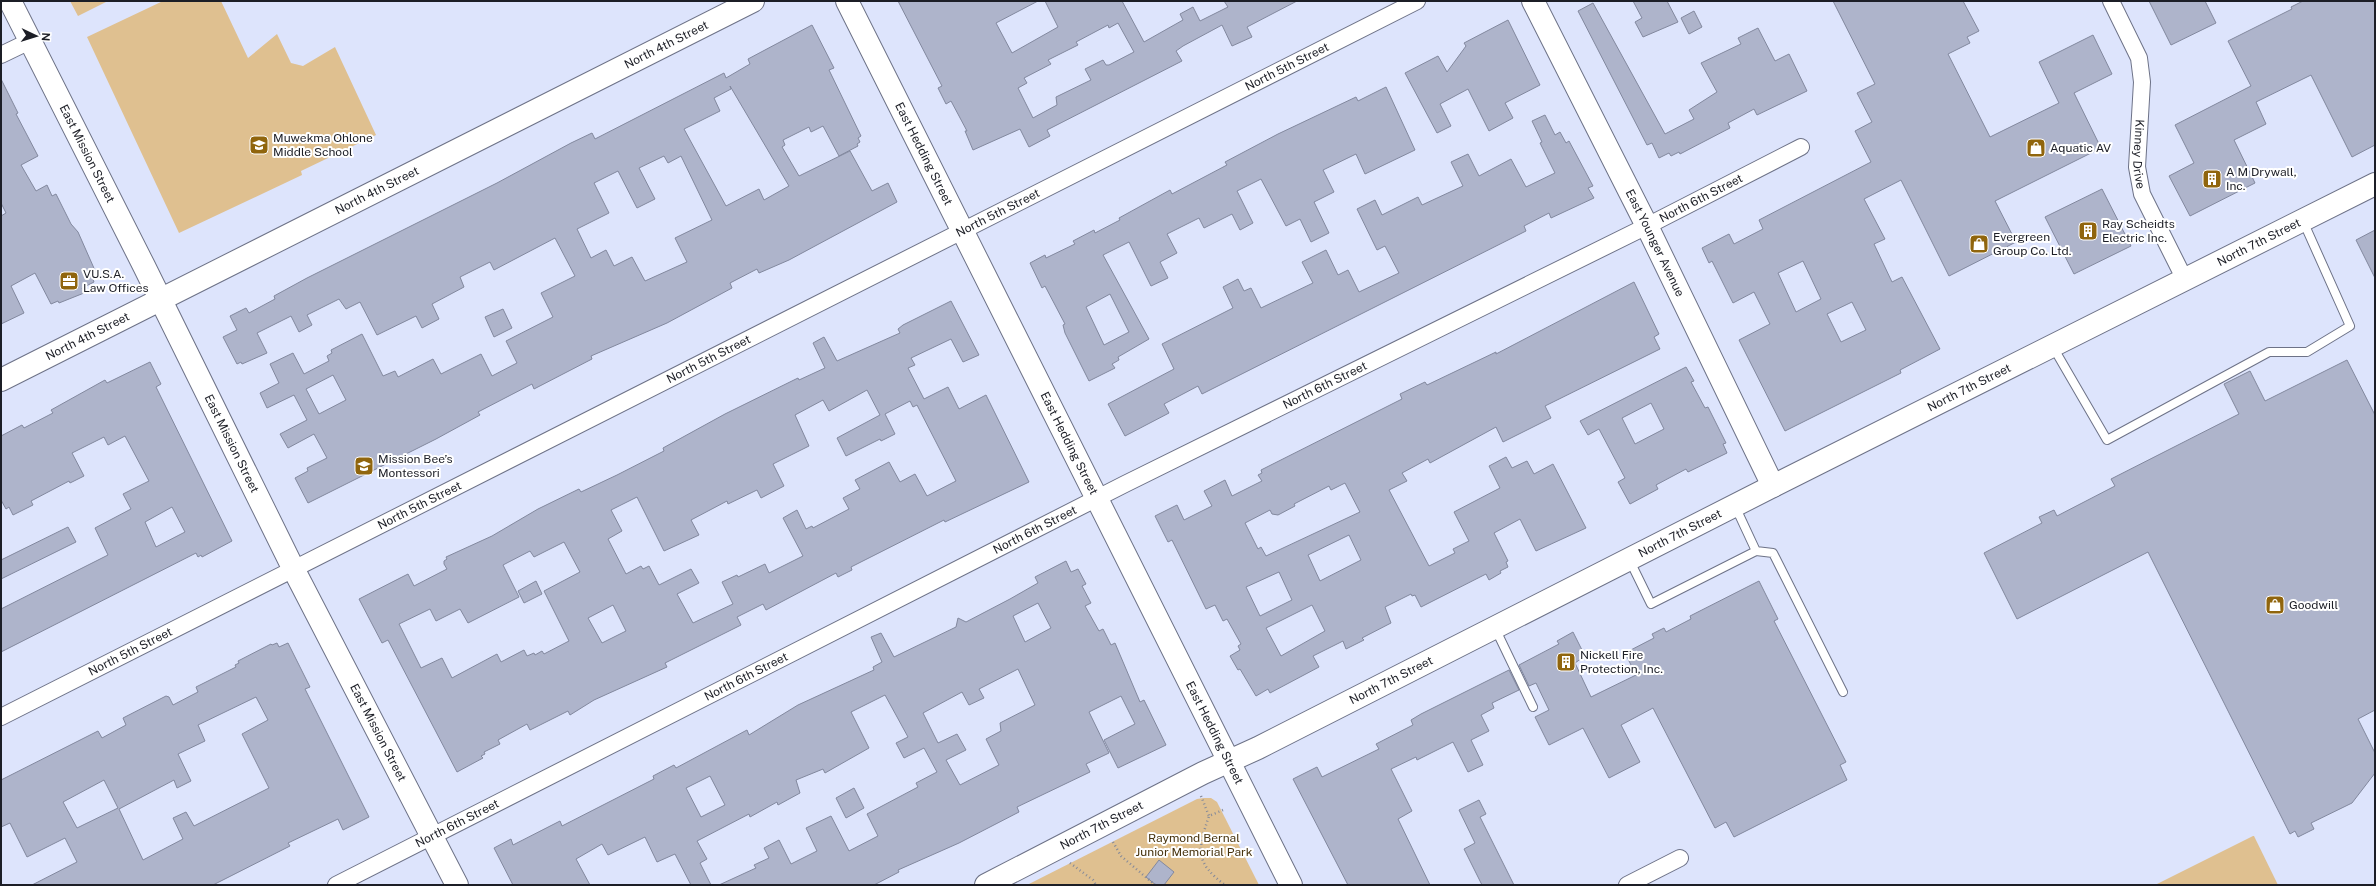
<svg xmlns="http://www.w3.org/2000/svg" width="2376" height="886" font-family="'Public Sans',sans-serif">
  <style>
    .green { fill: #dfc090 }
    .building { fill: #aeb4cb; stroke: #82889e; fill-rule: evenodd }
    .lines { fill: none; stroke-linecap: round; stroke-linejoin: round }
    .lane-casing { stroke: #6d7287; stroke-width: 10 }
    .street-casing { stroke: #6d7287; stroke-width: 18 }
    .secondary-casing { stroke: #6d7287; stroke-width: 24 }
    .path { stroke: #848999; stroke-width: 2.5; stroke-dasharray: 1 3; stroke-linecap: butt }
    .lane { stroke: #fff; stroke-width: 8 }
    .street { stroke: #fff; stroke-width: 16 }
    .secondary { stroke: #fff; stroke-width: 22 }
    .labels { text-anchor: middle; stroke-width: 4; stroke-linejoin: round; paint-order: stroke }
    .street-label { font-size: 12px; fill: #1c1e26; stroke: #fff }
    .poi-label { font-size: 12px; fill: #1c1e26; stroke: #fff; text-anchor: start }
    .park-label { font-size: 12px; fill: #47330e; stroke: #fff }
  </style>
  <rect width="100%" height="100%" fill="#dde4fc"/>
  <g class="green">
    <path d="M70,1H108L78,16Z"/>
    <path d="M163,1H221L248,58L277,34L291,63L303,66L335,47L376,135L301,171L302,175L179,233L87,37Z"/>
    <path d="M1204,798H1211L1217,802L1259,885H1027L1197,799Z"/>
    <path d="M2254,836L2278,885H2155L2253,836Z"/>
  </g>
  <g class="building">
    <path d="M898,1H1038L996,23L1012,53L1058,27L1045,1H1122L1144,42L1183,20L1180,14L1193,7L1200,21L1228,7L1224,1H1297L1247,27L1252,37L1232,46L1222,25L1183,46L1176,51L1182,61L1047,130L1050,136L1029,147L1020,129L973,150L965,131H967L951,101L946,104L938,88L942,86ZM1118,23L1134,52L1109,65H1106L1103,60L1085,69L1091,80L1056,97L1057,105L1033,118L1018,88L1027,83L1024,78L1051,64L1048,60L1078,45L1076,42L1108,25L1109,28Z"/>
    <path d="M1633,1H1667L1678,22L1643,37L1635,22L1642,18Z"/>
    <path d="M1833,1H1963L1979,31L1967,37L1970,43L1948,54L1990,137L2059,103L2039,62L2093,35L2112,74L2074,93L2101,148L1995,201L2016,242L1949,276L1901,180L1864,199L1885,239L1874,244L1892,282L1902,277L1940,349L1900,370L1901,373L1785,431L1739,340L1770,324L1754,292L1733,303L1712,261L1709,263L1702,248L1729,234L1734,244L1763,229L1759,220L1871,162L1855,131L1872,122L1857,93L1875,84ZM1803,261L1821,299L1796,312L1778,273ZM1852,302L1866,330L1841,342L1827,314Z"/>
    <path d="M2149,1H2205L2216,23L2171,45Z"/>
    <path d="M2303,1H2375V145L2352,157L2311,75L2256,102L2266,124L2234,140L2255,183L2190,216L2169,176L2194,163L2175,125L2251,86L2228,41L2292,9L2291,7Z"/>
    <path d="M1593,3L1665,134L1694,119L1689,110L1717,92L1701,63L1741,44L1738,38L1758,28L1775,61L1789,54L1807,91L1757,115L1754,109L1728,123L1730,128L1680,154L1679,152L1671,156L1669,153L1659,158L1652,143L1647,145L1578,11Z"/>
    <path d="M1694,11L1702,27L1689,34L1681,18Z"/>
    <path d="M1508,20L1540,85L1505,103L1513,118L1489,131L1468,89L1440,104L1451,126L1437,133L1405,73L1438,56L1447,72L1466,46L1464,43Z"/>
    <path d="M812,25L834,68L829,70L861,136L858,138L860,142L857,144L858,146L839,156L823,126L811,132L809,127L783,140L785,145L782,147L799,176L850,151L872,191L888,183L897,202L789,260L759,273L757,269L730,283L732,288L667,323L591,356L592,359L534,389L532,384L478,412L480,415L436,439L308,503L295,478L308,471L307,468L327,458L314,434L288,448L280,434L307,420L294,395L267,408L260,393L279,383L270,364L293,353L304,374L329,361L327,356L332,353L331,350L362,334L383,376L395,371L398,377L433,359L441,374L481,354L492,376L517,363L506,341L553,317L541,293L575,276L555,238L494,270L490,262L460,277L464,287L432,304L439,319L422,328L416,316L377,335L360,302L346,309L339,299L307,315L312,325L299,332L291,316L257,333L267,353L242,364L241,362L237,364L223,337L237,330L230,316L246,308L249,313L275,299L274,296L307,278L497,183L571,143L592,133L595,139L724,73L726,78L750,64L748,59ZM730,86L789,186L764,200L759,189L726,206L684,129L720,111L714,98L731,89ZM664,156L668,163L681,156L712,220L675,238L687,262L645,281L632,257L614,266L606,250L591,258L577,229L609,213L594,183L618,171L637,208L655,199L639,168ZM333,375L346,400L319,414L306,389Z"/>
    <path d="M1,79L18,113L16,114L38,156L21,165L36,191L47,185L52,196L56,194L71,224L78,232L97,275L92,277L94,282L82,288L84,293L59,303L58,301L51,304L35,273L11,286L24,313L1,324V216L6,213L1,203Z"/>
    <path d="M1386,87L1415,150L1365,174L1356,154L1323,170L1334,192L1314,202L1329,233L1311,242L1300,219L1286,226L1261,179L1237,191L1253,223L1240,230L1232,214L1204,228L1199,218L1167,234L1177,253L1160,262L1168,278L1151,286L1129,242L1103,255L1149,339L1118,357L1119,360L1112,364L1115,368L1089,381L1065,333L1063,325L1065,324L1045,286L1042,288L1030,263L1045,255L1046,258L1075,244L1073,241L1094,230L1095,233L1120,220L1119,218L1170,190L1172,194L1227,165L1225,162L1278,134L1356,97L1358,101ZM1110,294L1129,332L1104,345L1086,307Z"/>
    <path d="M1545,115L1555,135L1560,132L1566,143L1569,141L1593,186L1588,188L1594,198L1551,218L1549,213L1524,226L1526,231L1202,394L1198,386L1164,404L1169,413L1125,436L1108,404L1174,369L1162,344L1233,308L1223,287L1238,279L1244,291L1251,288L1261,308L1313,283L1302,262L1326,250L1338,275L1348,270L1359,292L1399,273L1385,246L1377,250L1357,209L1375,200L1382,215L1418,197L1422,205L1463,186L1451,162L1468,154L1479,176L1511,159L1526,187L1555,173L1540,143L1542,142L1532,121Z"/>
    <path d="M2102,189L2131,246L2074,274L2045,217Z"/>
    <path d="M2375,230V278L2356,240Z"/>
    <path d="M1634,282L1659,334L1654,337L1660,349L1545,406L1551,418L1503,442L1496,427L1430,463L1428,459L1402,473L1407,481L1389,490L1429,566L1455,553L1453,549L1469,541L1454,512L1500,488L1489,466L1506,457L1512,468L1527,461L1534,474L1553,464L1586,528L1536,551L1520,519L1494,533L1508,561L1506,562L1508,567L1500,571L1501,573L1489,580L1486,574L1421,607L1415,595L1412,596L1411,594L1385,607L1391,623L1362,638L1364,640L1346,649L1343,641L1313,656L1319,667L1270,693L1268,689L1256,696L1240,669L1238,670L1230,656L1240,650L1238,646L1241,644L1227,619L1223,621L1215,605L1206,609L1172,540L1168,542L1155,516L1177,505L1184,520L1212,506L1204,491L1225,480L1232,496L1262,481L1258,475L1262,473L1261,470L1402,399L1400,394L1425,382L1427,385L1496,352V354ZM1345,483L1360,512L1266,556L1261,547L1258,549L1245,523L1270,510L1272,514L1278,515L1295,506L1294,504L1329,486L1331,490ZM1349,535L1361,560L1320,581L1308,555ZM1279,572L1292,600L1260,616L1246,587ZM1312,605L1325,631L1281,656L1266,628Z"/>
    <path d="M951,301L979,355L963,362L951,339L911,358L915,365L908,368L924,399L948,387L959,409L986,395L1029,482L945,522L944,520L851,567L852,570L838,577L836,573L766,610L763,604L737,617L741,625L665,663L667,667L594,700L570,715L568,711L530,730L527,724L498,740L500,744L484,752L485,754L481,756L483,758L457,772L388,640L382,643L359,599L408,574L414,586L447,569L444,564V561L447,559L446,557L492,536L538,509L579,489L581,492L617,475L664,451L663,448L725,414L798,378L799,380L825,368L813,343L824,337L837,361L900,333L898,329L903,325ZM867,390L880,415L837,438L846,456L880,439L881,441L895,434L885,414L910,401L913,407L917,405L956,481L927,496L915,474L900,482L889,462L855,480L860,489L843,498L849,509L813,528L812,526L806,529L797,510L783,518L803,556L769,573L765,564L738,577L737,575L722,582L733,604L693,623L677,594L699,583L691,569L659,585L649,566L643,569L641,566L626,574L608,539L622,531L611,510L637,497L664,551L699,535L691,520L727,501L728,504L757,490L761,498L784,486L773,464L809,446L795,415L823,400L829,411ZM564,542L580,572L544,591L569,641L544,654L542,651L535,655L534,653L527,656L524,650L501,662L497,654L452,678L442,658L421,668L399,624L430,609L436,621L460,609L468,623L519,597L503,565L530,551L534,557ZM613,605L626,631L602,643L588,618Z"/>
    <path d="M503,309L512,328L494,337L485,317Z"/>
    <path d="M2347,360L2375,415V710L2358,719L2375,753V773L2352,803L2311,823L2314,829L2298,837L2295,831L2290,834L2148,552L2017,619L1984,553L2042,523L2039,517L2054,510L2057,516L2115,486L2111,479L2239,414L2224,384L2250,371L2265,401Z"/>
    <path d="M150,362L161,384L156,387L232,541L202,557L201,555L198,557L196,553L1,652V609L108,555L95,528L131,509L123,494L149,481L125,436L108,445L104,437L72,453L84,476L70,483L69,481L31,501L33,505L13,515L9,507L6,509L1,500V436L22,425L24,428L53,413L51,410L105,380L107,383ZM172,507L185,532L156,547L145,522Z"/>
    <path d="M1686,367L1694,381L1691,382L1705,408L1708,407L1726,443L1723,444L1727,453L1688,472L1686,469L1656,485L1658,489L1630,504L1618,482L1625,478L1599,429L1588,435L1580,421ZM1651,403L1664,429L1635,444L1622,418Z"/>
    <path d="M68,527L76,542L1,579V560Z"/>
    <path d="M1066,561L1071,572L1078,569L1086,584L1082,586L1091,603L1085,606L1099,631L1103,629L1111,645L1115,643L1140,702L1144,700L1166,745L1118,768L1104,740L1135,724L1121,696L1089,712L1109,753L1086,764L1090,772L1017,807L1019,812L959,843L898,870L899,872L874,885H719L756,868L754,865L769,858L764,848L779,840L791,864L817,851L806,828L831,816L849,851L878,836L867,814L918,787L916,783L937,772L924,748L904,758L896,743L908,737L885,695L851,712L869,748L825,773L823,769L796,780L800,793L778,805L777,802L750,817L749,814L697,841L707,859L700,863L711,885H691L675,854L657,862L645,837L608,855L602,844L576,859L590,885H513L494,848L511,839L513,845L560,821L562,826L654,779L653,776L674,765L676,768L747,730L749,735L798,705L874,670L873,667L882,662L871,637L881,633L894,657L956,627L958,618L966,622L1010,599L1038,583L1035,577ZM1038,603L1051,628L1025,642L1013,616ZM1018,669L1035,705L1000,723L1001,731L986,739L999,765L960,785L946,760L966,750L957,734L938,743L923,713L962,692L969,705L984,698L979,689ZM710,776L725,805L701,817L686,788Z"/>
    <path d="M536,581L542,594L524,603L518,591Z"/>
    <path d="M1759,581L1778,619L1774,621L1846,762L1840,765L1847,780L1734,837L1726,822L1715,828L1653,708L1621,725L1640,762L1609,778L1583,728L1549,745L1535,717L1549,710L1536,683L1529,686L1519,665L1559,644L1557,641L1573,632L1585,656L1575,663L1591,697L1636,675L1625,653L1654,638L1652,634L1664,628L1666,632L1691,619L1690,616Z"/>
    <path d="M277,643L279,647L288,643L310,687L305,689L369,817L343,830L338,819L288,843L290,846L213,885H32L77,862L65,838L27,857L10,823L1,827V780L98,731L102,738L126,725L123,718L166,696L169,697L173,705L198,692L196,687L236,667L235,665L239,663L238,661L271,644L272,645ZM256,697L268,720L242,734L269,788L194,826L186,812L173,818L183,839L143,860L119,809L174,780L177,788L191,781L178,754L205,741L198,725ZM104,780L118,808L77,828L63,802Z"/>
    <path d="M1509,670L1519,690L1492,703L1494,708L1481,715L1489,731L1471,740L1483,765L1468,772L1453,742L1417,760L1416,757L1391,769L1412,811L1398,819L1430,885H1348L1293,779L1317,767L1322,777L1379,749L1376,744L1413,725L1411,720L1421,714Z"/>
    <path d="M854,788L864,808L846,818L836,798Z"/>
    <path d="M1479,800L1486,814L1480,817L1514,885H1482L1464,849L1475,843L1459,810Z"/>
    <path d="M1159,860L1174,872L1164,885H1156L1146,877Z"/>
  </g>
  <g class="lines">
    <g class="lane-casing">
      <g id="lane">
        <path d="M2053,347L2107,440L2269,352H2307L2350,326L2303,221"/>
        <path d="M1735,506L1756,551L1773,553L1843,692"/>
        <path d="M1629,559L1651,604L1756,551"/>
        <path d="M1495,628L1533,707"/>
      </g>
    </g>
    <g class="street-casing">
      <g id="street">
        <path id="s1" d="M2111,1L2139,58L2142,82L2137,167L2142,194L2185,280"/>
        <path d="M1,55L30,41"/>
        <path id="s2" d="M1,717L1417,1"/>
        <path id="s3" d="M336,885L1125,484L1647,226L1801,147"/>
        <path d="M1627,885L1680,858"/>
      </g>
    </g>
    <g class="secondary-casing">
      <g id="secondary">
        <path id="s4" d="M10,1L144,266L294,570L457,885"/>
        <path id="s5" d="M847,1L1291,885"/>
        <path id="s6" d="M1533,1L1647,226L1773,486"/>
        <path id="s7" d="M1,380L753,1"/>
        <path id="s8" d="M986,885L1203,773L1258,748L1773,486L2375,184"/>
      </g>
    </g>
    <g class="path">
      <path d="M1201,796L1209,816"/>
      <path d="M1223,810L1209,816C1198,849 1194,862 1225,885"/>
      <path d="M1113,842L1121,856L1155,885"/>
      <path d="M1070,863L1093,880L1096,885"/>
    </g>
    <use href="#lane" class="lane"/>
    <use href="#street" class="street"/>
    <use href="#secondary" class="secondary"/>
  </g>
  <defs>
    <g id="school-square" transform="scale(1)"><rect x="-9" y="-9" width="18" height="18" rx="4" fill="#90650d" stroke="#fff"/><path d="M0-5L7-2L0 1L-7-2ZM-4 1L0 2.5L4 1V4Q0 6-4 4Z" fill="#fff"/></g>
    <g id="shop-square" transform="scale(1)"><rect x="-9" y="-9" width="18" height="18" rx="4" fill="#90650d" stroke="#fff"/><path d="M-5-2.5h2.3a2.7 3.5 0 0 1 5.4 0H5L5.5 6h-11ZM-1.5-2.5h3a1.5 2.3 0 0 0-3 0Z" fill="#fff"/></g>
    <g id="building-square" transform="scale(1)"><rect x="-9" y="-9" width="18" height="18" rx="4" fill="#90650d" stroke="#fff"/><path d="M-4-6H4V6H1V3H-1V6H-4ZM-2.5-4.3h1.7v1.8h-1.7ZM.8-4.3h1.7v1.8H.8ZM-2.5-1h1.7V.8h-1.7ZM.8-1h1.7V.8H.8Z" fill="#fff"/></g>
    <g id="office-square" transform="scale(1)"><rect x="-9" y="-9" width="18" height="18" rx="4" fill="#90650d" stroke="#fff"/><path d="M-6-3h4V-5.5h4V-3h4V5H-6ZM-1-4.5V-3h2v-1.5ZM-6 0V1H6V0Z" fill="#fff"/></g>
  </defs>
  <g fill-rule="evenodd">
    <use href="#school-square" x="259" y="145"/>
    <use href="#shop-square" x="2036" y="148"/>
    <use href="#building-square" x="2212" y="179"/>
    <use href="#building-square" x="2088" y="231"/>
    <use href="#shop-square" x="1979" y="244"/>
    <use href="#office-square" x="69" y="281"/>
    <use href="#school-square" x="364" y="466"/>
    <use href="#shop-square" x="2275" y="605"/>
    <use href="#building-square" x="1566" y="662"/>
  </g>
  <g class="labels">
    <g class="street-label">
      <text dy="4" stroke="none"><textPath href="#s7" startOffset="745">North 4th Street</textPath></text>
      <text dy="4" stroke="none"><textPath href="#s2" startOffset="1441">North 5th Street</textPath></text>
      <text dy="4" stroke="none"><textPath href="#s5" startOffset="171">East Hedding Street</textPath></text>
      <text dy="4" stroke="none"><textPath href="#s4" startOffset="171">East Mission Street</textPath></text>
      <text dy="4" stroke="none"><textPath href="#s1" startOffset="160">Kinney Drive</textPath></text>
      <text dy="4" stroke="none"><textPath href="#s7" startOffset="421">North 4th Street</textPath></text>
      <text dy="4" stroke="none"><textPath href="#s3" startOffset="1528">North 6th Street</textPath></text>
      <text dy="4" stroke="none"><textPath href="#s2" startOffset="1117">North 5th Street</textPath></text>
      <text dy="4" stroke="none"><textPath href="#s6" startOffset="271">East Younger Avenue</textPath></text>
      <text dy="4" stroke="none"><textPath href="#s8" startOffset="1426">North 7th Street</textPath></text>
      <text dy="4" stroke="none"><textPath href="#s7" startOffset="97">North 4th Street</textPath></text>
      <text dy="4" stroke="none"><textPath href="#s2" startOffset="793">North 5th Street</textPath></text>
      <text dy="4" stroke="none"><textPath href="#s3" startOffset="1108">North 6th Street</textPath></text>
      <text dy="4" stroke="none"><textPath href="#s8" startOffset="1102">North 7th Street</textPath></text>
      <text dy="4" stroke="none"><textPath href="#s5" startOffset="495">East Hedding Street</textPath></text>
      <text dy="4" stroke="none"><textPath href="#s4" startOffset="495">East Mission Street</textPath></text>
      <text dy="4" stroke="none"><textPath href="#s2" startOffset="469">North 5th Street</textPath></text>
      <text dy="4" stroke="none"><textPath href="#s3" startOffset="784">North 6th Street</textPath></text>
      <text dy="4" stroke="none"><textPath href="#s8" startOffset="778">North 7th Street</textPath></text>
      <text dy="4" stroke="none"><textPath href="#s2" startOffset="145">North 5th Street</textPath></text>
      <text dy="4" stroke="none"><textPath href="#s3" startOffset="460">North 6th Street</textPath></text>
      <text dy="4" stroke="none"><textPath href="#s8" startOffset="454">North 7th Street</textPath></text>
      <text dy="4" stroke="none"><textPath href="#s4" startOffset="819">East Mission Street</textPath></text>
      <text dy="4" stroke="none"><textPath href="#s5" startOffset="819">East Hedding Street</textPath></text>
      <text dy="4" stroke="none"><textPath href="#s3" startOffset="136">North 6th Street</textPath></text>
      <text dy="4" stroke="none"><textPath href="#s8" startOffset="130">North 7th Street</textPath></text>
    </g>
    <g class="poi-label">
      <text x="273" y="142">Muwekma Ohlone<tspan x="273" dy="14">Middle School</tspan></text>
      <text x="2050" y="152">Aquatic AV</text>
      <text x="2226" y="176">A M Drywall,<tspan x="2226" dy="14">Inc.</tspan></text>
      <text x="2102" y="228">Ray Scheidts<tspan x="2102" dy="14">Electric Inc.</tspan></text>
      <text x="1993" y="241">Evergreen<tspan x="1993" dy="14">Group Co. Ltd.</tspan></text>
      <text x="83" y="278">VU.S.A.<tspan x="83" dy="14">Law Offices</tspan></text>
      <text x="378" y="463">Mission Bee’s<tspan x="378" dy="14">Montessori</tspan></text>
      <text x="2289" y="609">Goodwill</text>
      <text x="1580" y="659">Nickell Fire<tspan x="1580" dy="14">Protection, Inc.</tspan></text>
    </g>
    <g class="park-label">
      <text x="1194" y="842">Raymond Bernal<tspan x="1194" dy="14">Junior Memorial Park</tspan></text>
    </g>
  </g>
  <rect width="2376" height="886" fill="none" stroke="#1c1e26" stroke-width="4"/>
  <g transform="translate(36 36) rotate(94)" stroke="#ffffff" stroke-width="3" paint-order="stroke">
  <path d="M0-3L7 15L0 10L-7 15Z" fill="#1c1e26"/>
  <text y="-6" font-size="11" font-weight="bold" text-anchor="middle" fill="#1c1e26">N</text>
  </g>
</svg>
